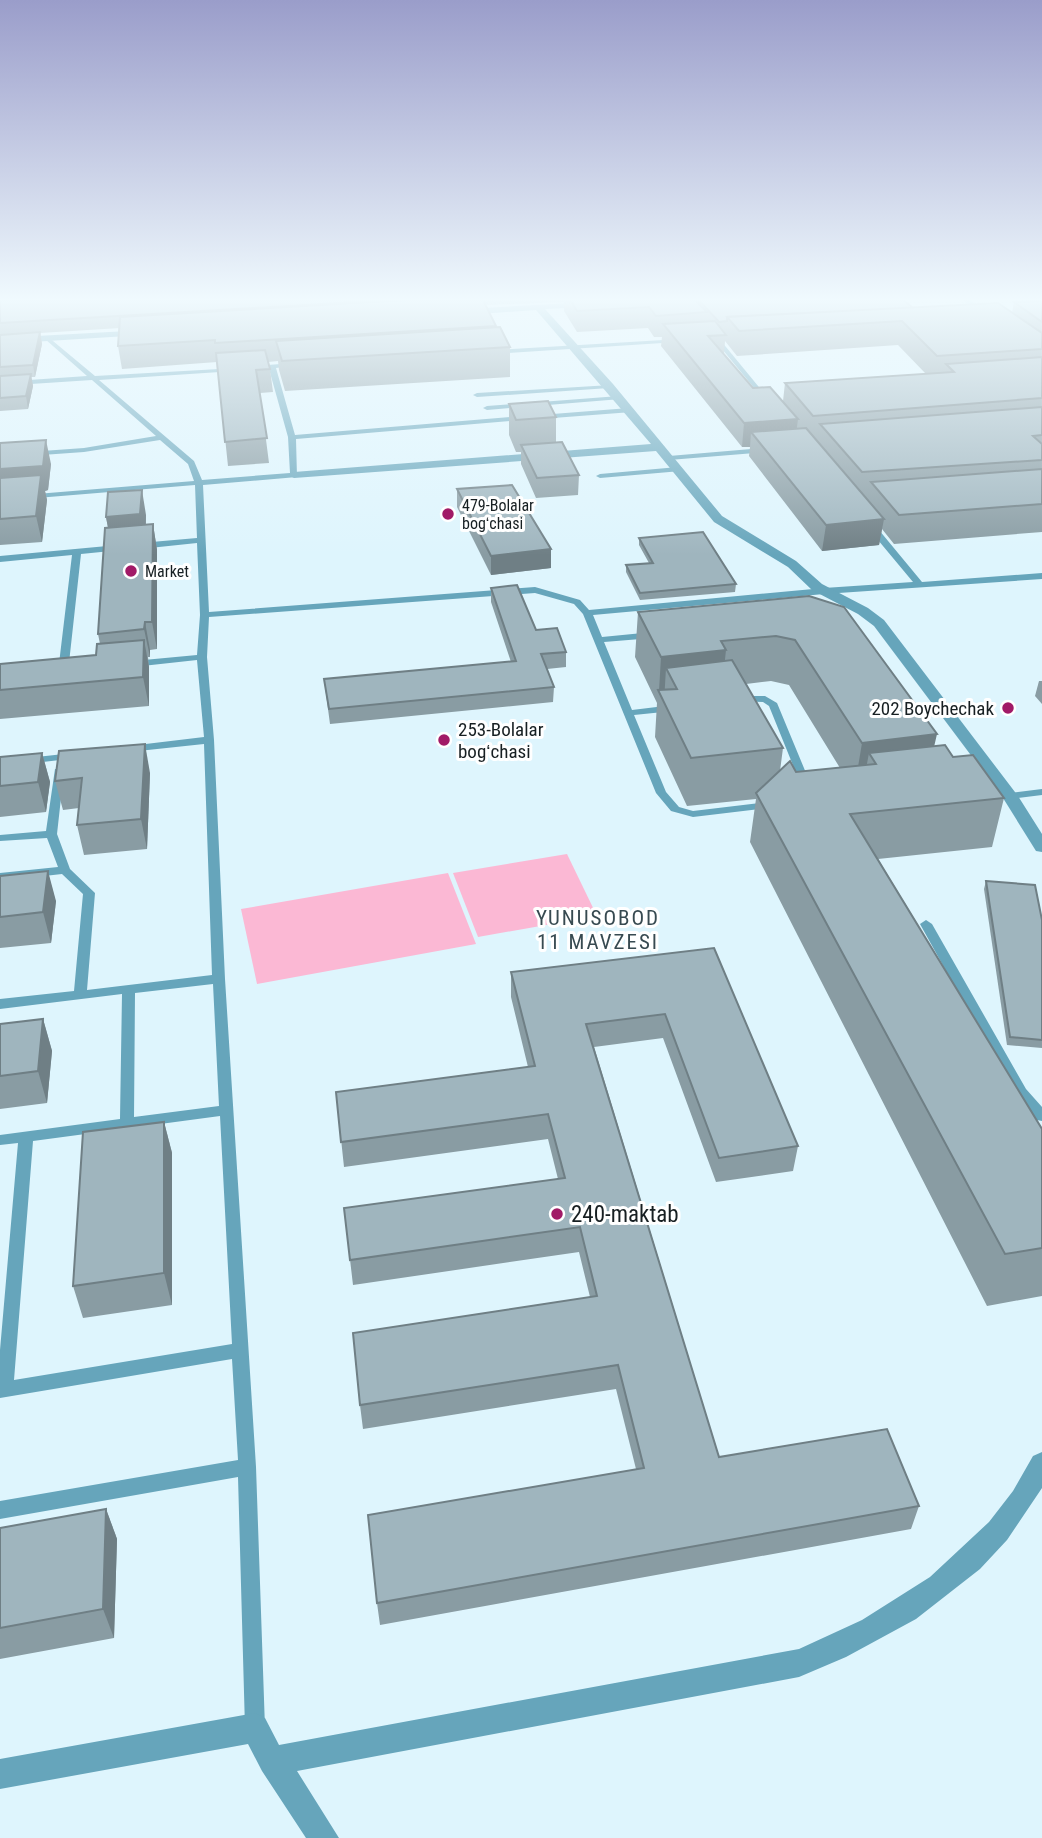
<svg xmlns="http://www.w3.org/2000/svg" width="1042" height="1838" font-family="'Roboto Condensed',sans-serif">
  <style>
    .green { fill: #fbb8d4 }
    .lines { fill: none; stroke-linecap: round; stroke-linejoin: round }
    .service { fill: #66a5bb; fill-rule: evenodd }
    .minor { fill: #66a5bb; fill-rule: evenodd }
    .wall { fill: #899ca3; fill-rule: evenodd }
    .shaded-wall { fill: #6f7f85 }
    .building { fill: #9fb5be; stroke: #6f7f85; stroke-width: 2 }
    .poi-dot { fill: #a11a67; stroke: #fff; stroke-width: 2.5 }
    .labels { text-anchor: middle; stroke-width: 6; stroke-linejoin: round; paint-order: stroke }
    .far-poi-label { font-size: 16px; fill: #171f22; stroke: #fff; text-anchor: start }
    .poi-label { font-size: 19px; fill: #171f22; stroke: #fff; text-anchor: end }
    .neighbourhood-label { font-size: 21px; letter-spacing: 2px; fill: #374a51; stroke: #fff }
    .near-poi-label { font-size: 23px; fill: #171f22; stroke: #fff; text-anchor: start }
  </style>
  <rect width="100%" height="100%" fill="#def5fd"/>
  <g class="green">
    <path d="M567,854L597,916L478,937L453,873Z"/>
    <path d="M448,873L476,944L257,984L241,909Z"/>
  </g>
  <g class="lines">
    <g class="service">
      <path d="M960,298H967L989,315L984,316Z"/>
      <path d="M47,336L95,376L237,368V370L235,371L99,380L194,461L202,480L290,473L288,437L269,369H251V367L253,366L294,363L297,365L276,368L295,435L522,416L526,418L522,420L296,439L297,477L203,485L209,612L535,587L580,600L589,610L824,588L913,582L868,528L867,526L871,524H874L922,582L1042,573V579L824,594L593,615L602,637L653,632L658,635L653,638L604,642L632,710L673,705L678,708L673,711L634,715L666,792L679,807L693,811L769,802L775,805L769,808L693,817L671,811L656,793L583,614L574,604L535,593L209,617L207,657L214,740L225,979L256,1467L265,1728L262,1735L255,1738L248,1735L245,1728L238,1477L0,1519V1501L238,1460L232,1359L0,1398V1350L18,1143L0,1145V1135L120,1119L122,994L0,1009V999L74,991L83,894L62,874L0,881V873L58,867L47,838L0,841V835L46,831L55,769H63L64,771L57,834L70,869L95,893L87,990L212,975L204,744L129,752L124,749L129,746L204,737L197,660L133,667L128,664L133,661L197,655L200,615L197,543L140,549L136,546L140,543L197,538L195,485L0,501V497L194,481L188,464L160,440L84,452L0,458V454L84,448L156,436L92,380L0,386V382L87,376L45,339L44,338ZM213,984L219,1106L134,1117L135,993ZM220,1116L232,1344L14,1380L33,1141Z"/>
      <path d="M713,336H717L768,398V400H764L713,338Z"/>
      <path d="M680,339L681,340L678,342L494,354L491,352L494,350Z"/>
      <path d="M611,385V387L609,388L477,397L473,395L477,393Z"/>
      <path d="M619,396L621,397V399L487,410L483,408L487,406Z"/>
      <path d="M629,408H632V412L540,419L536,417L540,415Z"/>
      <path d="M763,448H766V452L669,460L665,458L669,456Z"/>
      <path d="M678,467H681V471L600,478L596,476L600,474Z"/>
      <path d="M118,545L121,546V550L81,554L68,672L63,675L60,674L58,672L72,555L0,562V556Z"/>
      <path d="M740,696H765L777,703L811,785L810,787H802L801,785L769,706L763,702L736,701V697Z"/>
      <path d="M73,753L77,754L78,756L77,758L0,767V761Z"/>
      <path d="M1042,789V795L1010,799L1004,796L1010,793Z"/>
      <path d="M926,920L932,924L1026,1089L1042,1107V1121L1037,1120L1016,1097L920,924Z"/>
    </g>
    <g class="minor">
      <path d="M590,302L591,304L587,307L545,309L613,384L722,516L796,561L822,584L868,608L884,620L1018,796L1042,834V852L1036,851L1003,798L874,626L858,614L812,590L788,567L714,522L656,451L294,478L288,475L294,472L651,444L536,310L465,315L461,312L465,309Z"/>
      <path d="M146,330L148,332L143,335L0,344V338Z"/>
      <path d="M1042,1452V1488L1007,1540L980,1569L916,1619L846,1657L799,1677L297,1771L339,1838H306L262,1771L248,1744L0,1789V1759L255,1713L265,1718L279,1745L799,1649L862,1620L930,1577L989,1522L1013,1491L1033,1456Z"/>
    </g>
  </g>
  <g class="wall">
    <path d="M0,298H901L913,308L1012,313L1014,302L1042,301V532L894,544L882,529L879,545L822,551L749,456L750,447H742L661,346L662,337H654L648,328L577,332L564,311V302L486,305L496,327L510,347V377L285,391L279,370L278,361L268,362L270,369L273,392L260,393L269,463L228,466L217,362L122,369L118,346L120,328L40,333L42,344L35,377H31L33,386L28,409L0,411ZM725,341L737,356L898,345L926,374L785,383L783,401L753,388L724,354Z"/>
    <path d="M509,404L556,417V442L579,475L578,495L536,498L521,464V452H516L509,435Z"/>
    <path d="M0,443L51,464L48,490L45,491L47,500L42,542L0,545Z"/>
    <path d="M457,489L551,568L491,575L457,507Z"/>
    <path d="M146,515V524H153L157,550V649L150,650V657H148L149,667V706L0,719V664L96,655L100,644L98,634L108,528L106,517Z"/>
    <path d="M639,538L736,584L735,592L640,600L626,572V565L649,563L639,545Z"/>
    <path d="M491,588L536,630L566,652V667L547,669L554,687L553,702L330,724L324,679L511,662L491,602Z"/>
    <path d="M809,596L934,746L953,757L1004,798L992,847L878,859L1042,1129V1296L987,1306L750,842L756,799L687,806L655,737L657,703L635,657L638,612ZM771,681L789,685L840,768L796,772L780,771L783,748L746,684Z"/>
    <path d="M1039,681H1042V704L1035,696Z"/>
    <path d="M59,751L150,773L147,849L84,855L77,825L79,808L63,810L55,781Z"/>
    <path d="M42,753L50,782L46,812L0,817V757Z"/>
    <path d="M0,876L56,901L51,943L0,948Z"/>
    <path d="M986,881L1042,920V1048L1007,1045L984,889Z"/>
    <path d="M714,948L798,1146L793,1171L716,1182L663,1038L594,1047L719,1457L919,1506L911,1529L380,1625L377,1603L636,1469L616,1389L363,1429L360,1405L590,1297L579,1252L353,1285L344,1208L558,1179L548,1139L344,1167L336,1092L528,1067L511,997V972Z"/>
    <path d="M43,1019L52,1051L47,1103L0,1109V1024Z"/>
    <path d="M164,1122L172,1153V1305L83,1318L73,1286Z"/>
    <path d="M106,1509L117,1539L114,1638L0,1659V1528Z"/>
  </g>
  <g class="shaded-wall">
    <path d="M40,332L42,344L35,377L33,365Z"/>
    <path d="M31,374L33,386L28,409L26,396Z"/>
    <path d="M798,419L795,443L751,432L750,447H742L744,423Z"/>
    <path d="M46,440L51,464L48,490L45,491L47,500L42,542L36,516L0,494V469Z"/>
    <path d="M142,490L146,515L145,540L111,543L106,517Z"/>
    <path d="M884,519L879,545L822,551L826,525Z"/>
    <path d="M153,524L157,550V649L152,622Z"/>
    <path d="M551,549V568L491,575V556Z"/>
    <path d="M145,622L150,650V657L144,629Z"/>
    <path d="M144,640L149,667V706L143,677Z"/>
    <path d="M726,650L721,696L677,689L666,668L664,702L659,691L661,657Z"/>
    <path d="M937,734L926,782L876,764L869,753L862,790L854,791L862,743Z"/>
    <path d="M145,744L150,773L147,849L141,819Z"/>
    <path d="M42,753L50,782L46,812L38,782Z"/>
    <path d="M48,871L56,901L51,943L43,912Z"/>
    <path d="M43,1019L52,1051L47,1103L38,1071Z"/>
    <path d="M164,1122L172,1153V1305L164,1273Z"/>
    <path d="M106,1509L117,1539L114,1638L103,1609Z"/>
  </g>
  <g class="building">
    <path d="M0,298H422L0,323Z"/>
    <path d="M440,298H482L496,326L215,343V340L118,346L120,317Z"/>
    <path d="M569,298H693L707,312L656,316L649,307L577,311Z"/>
    <path d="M697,298H901L913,308L727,317V321L719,322Z"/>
    <path d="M1042,301V322L1014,302Z"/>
    <path d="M998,303L1042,333V349L937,356L902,321L739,331L727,317Z"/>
    <path d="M715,321L726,335L708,336L753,388L770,387L798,419L744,423L663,324Z"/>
    <path d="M500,327L510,347L282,361L276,341Z"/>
    <path d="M40,332L33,365L0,367V335Z"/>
    <path d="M265,350L270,369L256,370L267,438L225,442L216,353Z"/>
    <path d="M1042,357V398L813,416L785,383L954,372L946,364Z"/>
    <path d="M31,374L26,396L0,398V376Z"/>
    <path d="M548,401L556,417L516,420L509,404Z"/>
    <path d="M1042,407V435L1033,436L1042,444V460L862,472L820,424Z"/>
    <path d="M806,428L884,519L826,525L751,432Z"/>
    <path d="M46,440L43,466L0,469V443Z"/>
    <path d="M562,442L579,475L537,478L521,445Z"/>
    <path d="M1042,469V504L899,515L871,482Z"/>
    <path d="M41,475L36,516L0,519V478Z"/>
    <path d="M512,485L551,549L491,556L457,489Z"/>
    <path d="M142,490L140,514L106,517L108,492Z"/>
    <path d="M153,524L152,622H145L144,629L98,634L105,528Z"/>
    <path d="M703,532L736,584L640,593L626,565L653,563L639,538Z"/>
    <path d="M517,585L536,630L557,628L566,652L541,654L554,687L329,709L324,679L516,661L491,588Z"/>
    <path d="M809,596L844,607L937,734L862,743L795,640L776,636L721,641L726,650L661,657L638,612Z"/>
    <path d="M144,640L143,677L0,690V664L96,655L97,644Z"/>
    <path d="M732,660L783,748L691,758L658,690L677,689L666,668Z"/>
    <path d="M145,744L141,819L77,825L82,778L55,781L59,751Z"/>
    <path d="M945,745L953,757L973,755L1004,798L850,814L1042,1129V1248L1005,1254L756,793L790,761L796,772L876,764L869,753Z"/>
    <path d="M42,753L38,782L0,786V757Z"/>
    <path d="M48,871L43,912L0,917V876Z"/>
    <path d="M986,881L1035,885L1042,920V1040L1010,1037Z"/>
    <path d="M714,948L798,1146L719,1158L665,1014L586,1024L719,1457L887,1429L919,1506L377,1603L368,1515L644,1468L618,1365L360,1405L353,1333L597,1296L580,1227L350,1260L344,1208L565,1178L548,1114L341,1142L336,1092L535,1066L511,972Z"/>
    <path d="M43,1019L38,1071L0,1076V1024Z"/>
    <path d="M164,1122V1273L73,1286L83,1132Z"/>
    <path d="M106,1509L103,1609L0,1628V1528Z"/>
  </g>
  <linearGradient id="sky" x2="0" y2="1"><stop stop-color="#9a9dca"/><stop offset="0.54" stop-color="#f0fafe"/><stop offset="1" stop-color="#f0fafe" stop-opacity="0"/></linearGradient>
  <rect width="1042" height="555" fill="url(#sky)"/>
  <g class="poi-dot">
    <circle cx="448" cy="514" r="7"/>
    <circle cx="131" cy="571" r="7"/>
    <circle cx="1008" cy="708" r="7"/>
    <circle cx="444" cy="740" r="7"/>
    <circle cx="557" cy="1214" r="7"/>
  </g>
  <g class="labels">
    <g class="far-poi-label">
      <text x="462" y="511">479-Bolalar<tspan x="462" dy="18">bogʻchasi</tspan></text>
      <text x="145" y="577">Market</text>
    </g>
    <g class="poi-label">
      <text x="994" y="715">202 Boychechak</text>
      <text x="458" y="736" text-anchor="start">253-Bolalar<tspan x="458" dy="22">bogʻchasi</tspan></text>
    </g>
    <g class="neighbourhood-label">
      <text x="598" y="925">YUNUSOBOD<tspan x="598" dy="24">11 MAVZESI</tspan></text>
    </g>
    <g class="near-poi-label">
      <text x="571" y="1222">240-maktab</text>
    </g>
  </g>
</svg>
